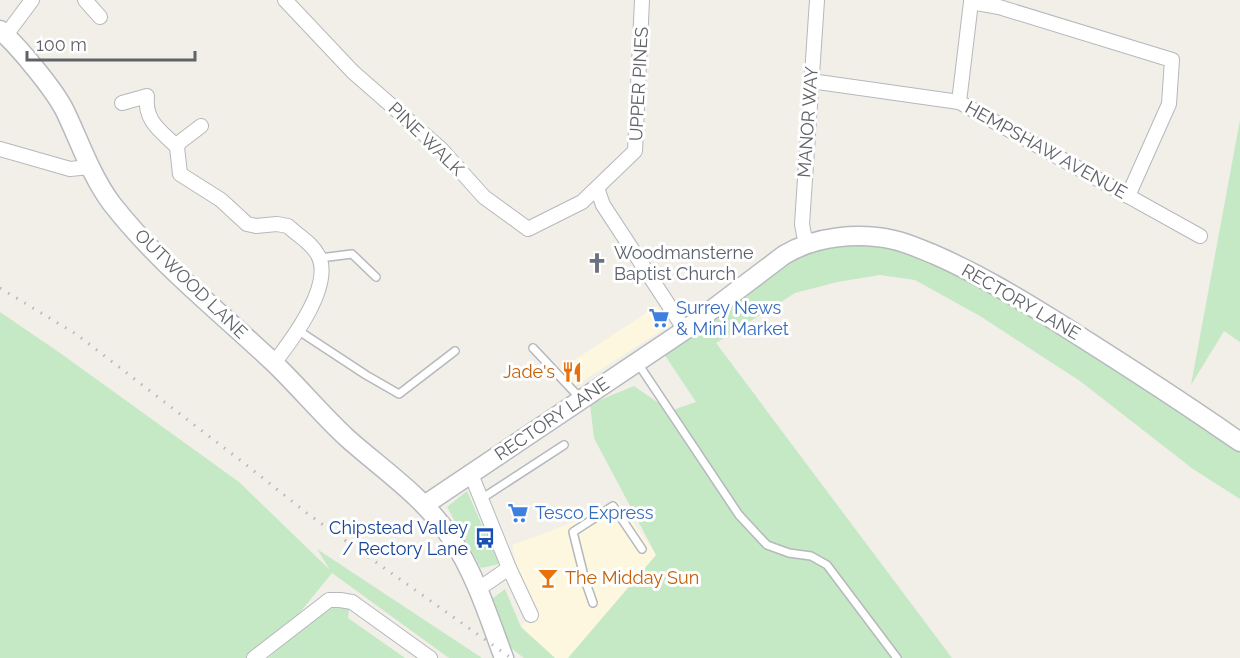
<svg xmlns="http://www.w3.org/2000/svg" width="1240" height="658" font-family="Raleway,sans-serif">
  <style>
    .commercial { fill: #fef7e0 }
    .green { fill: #c5e8c5 }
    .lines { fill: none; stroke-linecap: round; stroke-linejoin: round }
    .service-casing { stroke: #b5b8bc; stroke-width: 10 }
    .minor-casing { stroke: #b5b8bc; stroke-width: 16 }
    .secondary-casing { stroke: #b6babf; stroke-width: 21 }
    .service { stroke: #fff; stroke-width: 7 }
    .minor { stroke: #fff; stroke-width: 14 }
    .secondary { stroke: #fff; stroke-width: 18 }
    .rail { stroke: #b6b7b8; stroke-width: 3; stroke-dasharray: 1.5 8; stroke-linecap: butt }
    .labels { text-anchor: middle; stroke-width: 6; stroke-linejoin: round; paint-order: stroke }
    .street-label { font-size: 18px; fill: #5f6368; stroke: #fff }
    .worship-label { font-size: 18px; fill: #5b616d; stroke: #fff; text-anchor: start }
    .shop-label { font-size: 18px; fill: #366cbe; stroke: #fff; text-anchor: start }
    .food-label { font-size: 18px; fill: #c56008; stroke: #fff; text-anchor: end }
    .transit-label { font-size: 18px; fill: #164399; stroke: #fff; text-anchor: end }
  </style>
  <rect width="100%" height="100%" fill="#f1efe8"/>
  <g class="commercial">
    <path d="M657,306L670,325L575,386L559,370Z"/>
    <path d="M616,499L657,555L568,658H555L521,627L527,620L512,545L566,525Z"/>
  </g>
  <g class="green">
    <path d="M1240,120V342L1224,331L1191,385Z"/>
    <path d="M862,242L894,246L996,291L1240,448V499L1193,469L1080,381L980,316L915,280L880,275L837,282L795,293L716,343L952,658H568L656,555L594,438L590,404L634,386L670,411L696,402L664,354L800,255L827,247Z"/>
    <path d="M0,312L60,353L239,482L330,570L317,549L482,658H449L332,573L297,616L246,658H0Z"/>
    <path d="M467,491L499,564L481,568L447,507Z"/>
    <path d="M505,589L521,627L555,658H524L507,645L492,599Z"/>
    <path d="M329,606L349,609L348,618L405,658H268Z"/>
  </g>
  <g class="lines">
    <g class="service-casing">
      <g id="service">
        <path d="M320,258L352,254L376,277"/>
        <path d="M299,331L366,375L399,394L455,351"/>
        <path d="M533,348L580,398"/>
        <path d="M637,362L739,515L767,545L789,553L811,556L827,565L897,658"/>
        <path d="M481,499L564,445"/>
        <path d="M593,603L585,580L573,532L613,506L642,549"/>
      </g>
    </g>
    <g class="minor-casing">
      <g id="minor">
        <path d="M85,0L100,17"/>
        <path d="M285,0L353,72L441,149L484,197L528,229L582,202L635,151L642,0"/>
        <path d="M6,35L32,0"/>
        <path d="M811,81L959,102L1200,236"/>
        <path d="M959,102L971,2L999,7L1172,60L1169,104L1128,196"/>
        <path d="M122,103L147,96C144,121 161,131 177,147"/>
        <path d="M201,126L180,142L177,147L180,174L221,200L247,224L256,226L277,224L288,226C298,236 311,242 318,255C334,285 292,340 274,363"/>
        <path d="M0,149L70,169L90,167"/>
        <path d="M597,188L603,205L685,330"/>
        <path d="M809,243L804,235L802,224L817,0"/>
        <path d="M471,474L509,568L531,615"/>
        <path d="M477,590L509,568"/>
        <path d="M254,658L329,600H340L352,602L430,658"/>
      </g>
    </g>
    <g class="secondary-casing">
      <g id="secondary">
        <path d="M0,30C18,46 54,89 65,111C80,142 91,176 112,204C159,264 219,311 274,363C299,387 321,414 347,438C383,470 424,497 451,538C475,573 489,618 504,658"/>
        <path d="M426,504L685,330L784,255C815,236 859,232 894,240C908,243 920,249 933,254C977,273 1017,297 1057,322C1119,361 1180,400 1240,442"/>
      </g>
    </g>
    <use href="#service" class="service"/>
    <use href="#minor" class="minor"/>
    <use href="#secondary" class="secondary"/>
    <path class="rail" d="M0,288L76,334L249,467L308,514L511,658"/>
  </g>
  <defs>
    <g id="church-bare" transform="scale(1.62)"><path d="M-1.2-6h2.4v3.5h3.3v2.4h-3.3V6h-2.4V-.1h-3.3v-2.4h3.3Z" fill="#6b7280" stroke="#fff" stroke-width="2.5" paint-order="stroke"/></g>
    <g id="supermarket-bare" transform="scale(1.62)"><path d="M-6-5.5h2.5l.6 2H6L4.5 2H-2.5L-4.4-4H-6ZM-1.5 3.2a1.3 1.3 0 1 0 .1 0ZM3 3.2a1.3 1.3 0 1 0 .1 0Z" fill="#3f7fe0" stroke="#fff" stroke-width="2.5" paint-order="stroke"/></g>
    <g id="restaurant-bare" transform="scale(1.62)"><path d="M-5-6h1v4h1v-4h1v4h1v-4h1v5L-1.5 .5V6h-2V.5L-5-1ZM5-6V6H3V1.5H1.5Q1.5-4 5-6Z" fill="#e8710a" stroke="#fff" stroke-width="2.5" paint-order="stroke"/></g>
    <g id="bus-bare" transform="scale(1.62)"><path d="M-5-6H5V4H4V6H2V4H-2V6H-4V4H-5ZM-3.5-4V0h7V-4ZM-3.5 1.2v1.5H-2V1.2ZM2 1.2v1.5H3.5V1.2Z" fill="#1a4fb4" stroke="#fff" stroke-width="2.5" paint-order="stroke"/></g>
    <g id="bar-bare" transform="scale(1.62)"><path d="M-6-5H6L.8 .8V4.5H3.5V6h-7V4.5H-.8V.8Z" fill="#e8710a" stroke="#fff" stroke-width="2.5" paint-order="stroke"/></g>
  </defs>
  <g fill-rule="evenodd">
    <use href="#church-bare" x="597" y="263"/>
    <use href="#supermarket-bare" x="659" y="318"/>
    <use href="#restaurant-bare" x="572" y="372"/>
    <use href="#supermarket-bare" x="518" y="513"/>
    <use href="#bus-bare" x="485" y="538"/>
    <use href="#bar-bare" x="548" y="578"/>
  </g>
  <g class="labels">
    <g class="street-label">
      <text transform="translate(639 84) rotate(-87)" y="6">UPPER PINES</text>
      <text transform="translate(808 122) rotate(-86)" y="6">MANOR WAY</text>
      <text transform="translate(426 139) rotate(44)" y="6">PINE WALK</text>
      <text transform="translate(1046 150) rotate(29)" y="6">HEMPSHAW AVENUE</text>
      <text transform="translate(191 284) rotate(44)" y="6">OUTWOOD LANE</text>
      <text transform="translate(1021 302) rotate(30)" y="6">RECTORY LANE</text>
      <text transform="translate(552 419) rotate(-34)" y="6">RECTORY LANE</text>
    </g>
    <g class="worship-label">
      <text x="614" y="259">Woodmansterne<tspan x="614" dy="21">Baptist Church</tspan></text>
    </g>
    <g class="shop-label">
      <text x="676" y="314">Surrey News<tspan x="676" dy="21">&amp; Mini Market</tspan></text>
      <text x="535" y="519">Tesco Express</text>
    </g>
    <g class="food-label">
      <text x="555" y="378">Jade's</text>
      <text x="565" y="584" text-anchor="start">The Midday Sun</text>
    </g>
    <g class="transit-label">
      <text x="468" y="534">Chipstead Valley<tspan x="468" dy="21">/ Rectory Lane</tspan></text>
    </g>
  </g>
  <path d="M27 51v9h168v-9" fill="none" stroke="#5f6368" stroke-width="3"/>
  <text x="36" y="51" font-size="18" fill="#5f6368" stroke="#ffffff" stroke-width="4.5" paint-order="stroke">100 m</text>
</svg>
